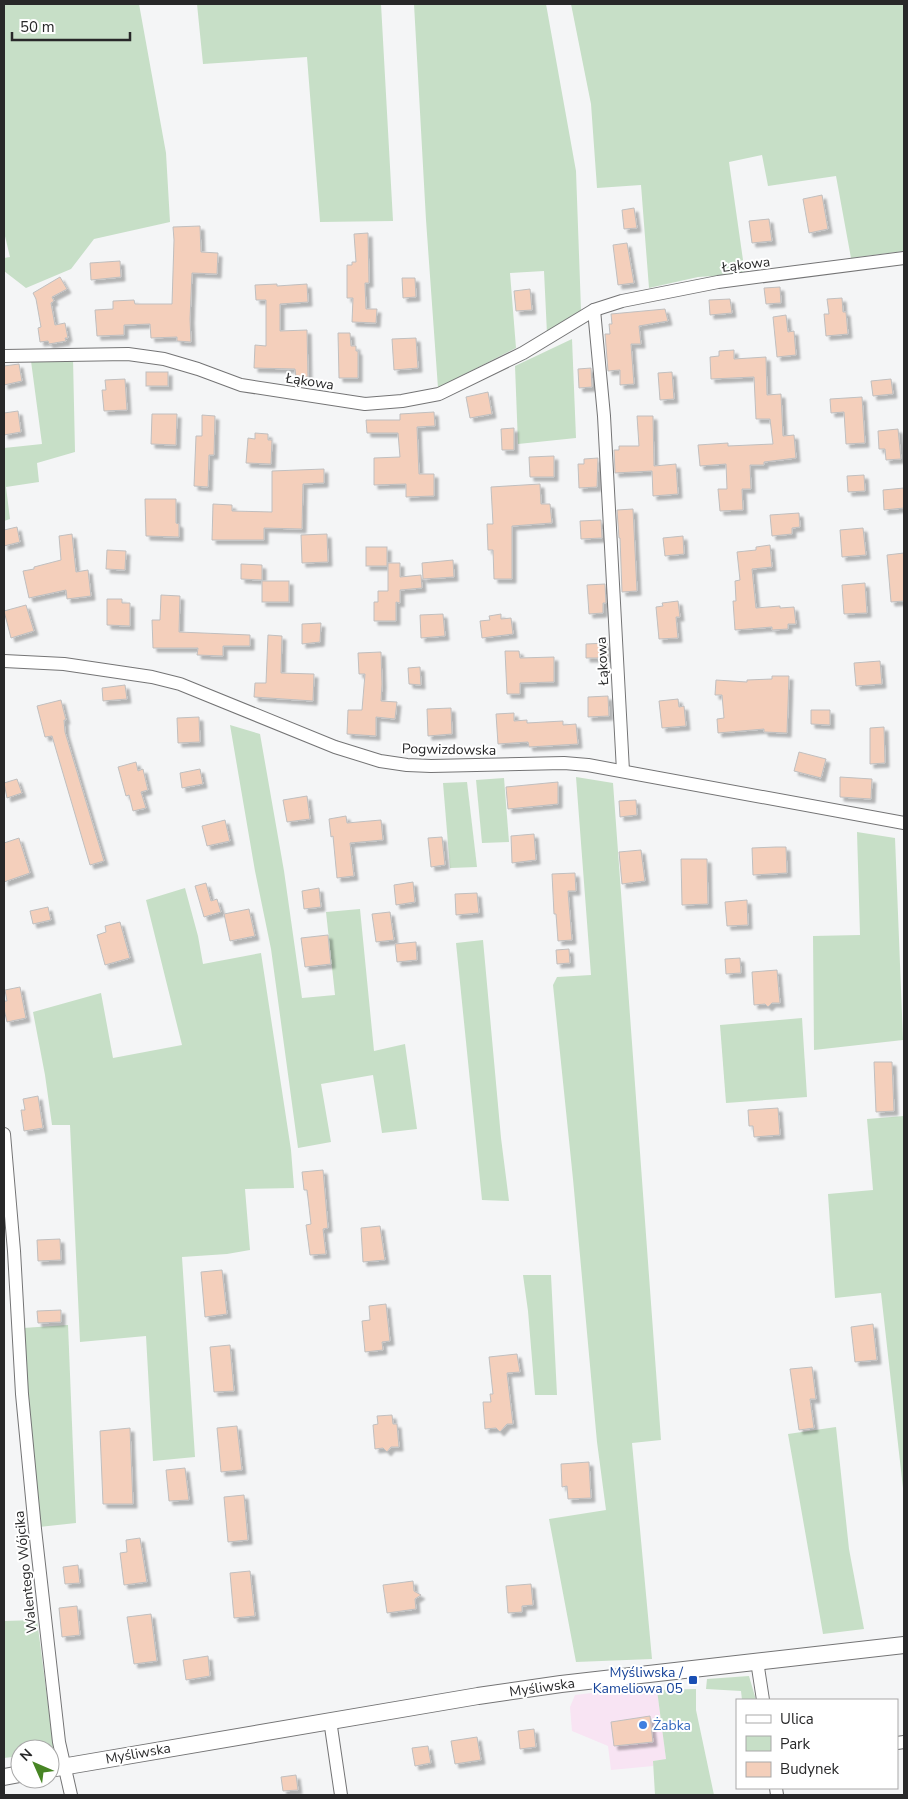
<svg xmlns="http://www.w3.org/2000/svg" width="908" height="1799" font-family="'Nunito Sans',sans-serif">
  <style>
    .commercial { fill: #f8e4f3 }
    .green { fill: #c7dfc7 }
    .building { fill: #f4cfbb; stroke: #c0bfbf; filter: url(#shadow) }
    .lines { fill: none; stroke-linecap: round; stroke-linejoin: round }
    .minor-casing { stroke: #747475; stroke-width: 14 }
    .tertiary-casing { stroke: #747475; stroke-width: 18 }
    .minor { stroke: #fff; stroke-width: 12 }
    .tertiary { stroke: #fff; stroke-width: 16 }
    .transit-dot { fill: #1a4fb4; stroke: #fff; stroke-width: 2 }
    .shop-dot { fill: #3f7fe0; stroke: #fff; stroke-width: 2 }
    .labels { text-anchor: middle; stroke-width: 4; stroke-linejoin: round; paint-order: stroke }
    .street-label { font-size: 14px; fill: #282829; stroke: #fff }
    .transit-label { font-size: 14px; fill: #164399; stroke: #fff; text-anchor: end }
    .shop-label { font-size: 14px; fill: #366cbe; stroke: #fff; text-anchor: start }
  </style>
  <defs>
    <filter id="shadow"><feDropShadow dx="4" dy="4" stdDeviation="1" flood-color="#0004"/></filter>
  </defs>
  <rect width="100%" height="100%" fill="#f4f5f6"/>
  <path class="commercial" d="M624,1689L657,1690L666,1759L653,1761V1766L611,1770L608,1746L572,1731L570,1707L575,1695Z"/>
  <g class="green">
    <path d="M4,4H139L166,153L170,222L94,239L71,269L26,288L4,271V258L10,257L4,232Z"/>
    <path d="M197,4H381L393,221L320,222L307,57L203,64Z"/>
    <path d="M414,4H546L576,171L581,310L547,334L544,271L510,273L516,348L438,388L426,220Z"/>
    <path d="M571,4H904V251L851,258L836,176L768,186L762,155L729,162L745,274L698,277L649,288L641,185L597,188L591,104Z"/>
    <path d="M572,339L576,438L518,444L515,366Z"/>
    <path d="M73,358L75,452L37,463L39,482L6,487L10,519L4,521V448L42,444L31,361Z"/>
    <path d="M230,725L260,734L284,871L302,998L335,995L326,912L360,909L374,1051L405,1044L417,1129L382,1133L373,1075L321,1084L331,1142L298,1148L271,949L255,871Z"/>
    <path d="M576,777L613,783L661,1440L632,1443L652,1659L576,1662L549,1519L606,1510L597,1442L573,1179L553,985L557,977L591,975Z"/>
    <path d="M504,778L509,842L482,843L476,780Z"/>
    <path d="M467,782L477,867L450,868L443,783Z"/>
    <path d="M857,832L895,838L903,1040L814,1050L813,936L860,935Z"/>
    <path d="M185,888L198,936L203,964L261,953L291,1150L294,1188L245,1189L250,1250L227,1254L182,1257L195,1457L153,1461L146,1336L80,1342L70,1125H52L45,1075L33,1012L101,993L113,1058L182,1045L146,900Z"/>
    <path d="M483,940L501,1138L509,1201L482,1200L456,943Z"/>
    <path d="M802,1018L807,1097L726,1103L720,1025Z"/>
    <path d="M904,1116V1497L881,1293L835,1298L828,1194L873,1190L867,1119Z"/>
    <path d="M523,1275H551L557,1395H535L528,1311Z"/>
    <path d="M68,1325L76,1523L39,1527L23,1328Z"/>
    <path d="M836,1427L849,1549L864,1629L823,1634L788,1434Z"/>
    <path d="M37,1620L54,1750L20,1749V1756L4,1758V1621Z"/>
    <path d="M749,1676L756,1700H742L741,1691L706,1689L707,1679Z"/>
    <path d="M696,1689V1710L714,1795H655L653,1761L666,1759L657,1690Z"/>
  </g>
  <g class="building">
    <path d="M822,195L828,229L809,233L803,199Z"/>
    <path d="M634,208L637,228L624,229L622,210Z"/>
    <path d="M769,219L772,241L752,243L749,221Z"/>
    <path d="M200,226L201,252L218,253L217,274L192,273L190,319L191,342L177,341V337L151,338L150,324L124,325V335L97,336L95,310L113,309V301L134,300L135,304H172L174,240L173,227Z"/>
    <path d="M368,233L369,283H365L366,309H377L376,323L352,322L353,298H347V265H352V262H356L354,234Z"/>
    <path d="M627,243L634,283L618,285L613,245Z"/>
    <path d="M120,261L121,277L91,280L90,263Z"/>
    <path d="M60,277L67,289L52,297L54,301L51,303L55,325L65,323L68,338H65L66,341L49,344L48,341L40,342L38,328L41,327L36,299L33,293Z"/>
    <path d="M402,278H415L416,297L403,298Z"/>
    <path d="M277,284V286L307,284L308,302L280,304V331L307,330L308,377H296L295,369L254,368L255,345L266,346V300H256L255,285Z"/>
    <path d="M780,287L781,303L766,304L764,288Z"/>
    <path d="M530,289L532,310L516,311L514,291Z"/>
    <path d="M842,298L843,312H846L848,334L826,336L824,314H829L827,299Z"/>
    <path d="M730,299L732,313L710,315L709,300Z"/>
    <path d="M665,309L668,321L639,326L641,344H631L634,384L620,385V370L608,371L605,334H610L609,324H612L611,314Z"/>
    <path d="M786,315L788,332L794,331L796,355L777,357L773,317Z"/>
    <path d="M338,333H350L351,346H356V351H358V378H339Z"/>
    <path d="M416,338L418,368L394,370L392,339Z"/>
    <path d="M734,350V359L766,357L767,395L781,394L783,436L794,435L796,458L764,462V465H750L751,489H742L743,510L720,511L718,489H727L726,464L700,466L698,445L728,443V446L773,444L770,419H756L754,377L711,379L710,357L719,356V351Z"/>
    <path d="M19,364L22,381L4,385V366Z"/>
    <path d="M591,368L592,387L579,388L578,369Z"/>
    <rect x="146" y="372" width="22" height="14"/>
    <path d="M672,372L674,399L660,400L658,373Z"/>
    <path d="M125,379L127,410L104,411L102,390H106L105,380Z"/>
    <path d="M891,379L893,394L873,396L871,381Z"/>
    <path d="M488,392L492,414L470,418L466,397Z"/>
    <path d="M862,397L865,443L846,444L844,412L831,413L830,399Z"/>
    <path d="M18,411L21,432L4,435V413Z"/>
    <path d="M434,412L435,426L417,427L419,474H434V496L406,497V484L374,485V458L400,457L398,433H367L366,420H400V414Z"/>
    <path d="M152,414H177L176,445L151,444Z"/>
    <path d="M202,415L215,416L214,455H209L208,487L194,486L196,436H202Z"/>
    <path d="M637,416H653L654,466L676,464L678,494L653,496L652,471L615,473L614,450H619V446H639Z"/>
    <path d="M514,428V450H502L501,429Z"/>
    <path d="M898,429L901,459L886,460L885,449H879L878,431Z"/>
    <path d="M255,433L268,434V440H272L271,464L246,463L248,438L255,439Z"/>
    <path d="M554,456V477H530L529,457Z"/>
    <path d="M598,458L597,487L579,488L578,464H584V459Z"/>
    <path d="M324,469V483L303,484L302,529L264,528V540H212L213,504L232,505V511L272,512V471Z"/>
    <path d="M864,475L865,491L848,492L847,476Z"/>
    <path d="M540,484L541,504H550L552,523L512,526V579H494L493,550H488L487,524H493L491,487Z"/>
    <path d="M904,488V508L884,510L883,490Z"/>
    <path d="M145,499H176V523L179,524V537L146,536Z"/>
    <path d="M633,509L637,591L622,592L620,538H619L617,510Z"/>
    <path d="M799,513L800,527L792,528V534L772,536L770,515Z"/>
    <path d="M601,520L602,538L581,539L580,521Z"/>
    <path d="M17,527L20,542L4,546V530Z"/>
    <path d="M863,528L866,555L842,557L840,530Z"/>
    <path d="M72,534L76,572L88,570L91,596L67,599L66,590L29,598L23,571L34,569V567L61,560L59,536Z"/>
    <path d="M327,534L328,562L302,563L301,535Z"/>
    <path d="M683,536L684,554L665,556L663,538Z"/>
    <path d="M770,545L772,567L752,569L756,608L780,606V608L794,607L796,624H788V629L772,630V627L735,630L733,601H736L735,581L740,580L737,552L756,550V547Z"/>
    <rect x="366" y="547" width="21" height="19"/>
    <path d="M107,550L126,551L125,570L106,569Z"/>
    <path d="M904,553V601L891,602L887,555Z"/>
    <path d="M453,560L454,577L423,579L422,563Z"/>
    <path d="M388,563H400V577L421,575L422,588L400,590V603L396,602V621H374V602H378V591H388Z"/>
    <path d="M241,564L262,565V580L241,579Z"/>
    <rect x="262" y="581" width="27" height="21"/>
    <path d="M865,583L867,613L844,614L842,585Z"/>
    <path d="M605,584L606,603H603V613L589,614L587,585Z"/>
    <path d="M161,595L180,596L179,632L250,635V646H223V656L197,655L198,648H153L152,620H160Z"/>
    <path d="M107,599H122V603H130V626L107,625Z"/>
    <path d="M678,601L680,617H676L678,638L659,639L656,607L663,606L662,603Z"/>
    <path d="M26,605L34,631L11,638L4,611Z"/>
    <path d="M443,614L445,636L421,638L420,615Z"/>
    <path d="M501,614V619L511,618L513,634L482,638L480,621L490,620L489,616Z"/>
    <path d="M321,623L320,642L302,644V624Z"/>
    <path d="M268,635L282,636L281,673L314,674L313,701L254,697L255,683H266Z"/>
    <path d="M607,643L608,658H586V644Z"/>
    <path d="M505,651H519L520,658L554,657V682L520,683V694H507Z"/>
    <path d="M381,652L382,684L381,701L397,702L395,719L376,717V736L347,734L348,710H362L365,674H359L358,653Z"/>
    <path d="M880,661L882,684L856,686L854,663Z"/>
    <path d="M420,667L421,685L409,684L408,668Z"/>
    <path d="M772,676H789L787,733L764,732V729L718,733L717,719L724,718L722,695H715L716,680L747,682V680L772,679Z"/>
    <path d="M125,685L127,699L103,701L102,688Z"/>
    <path d="M608,696L609,716L588,717V697Z"/>
    <path d="M678,699L679,707L684,706L686,726L662,728L659,701Z"/>
    <path d="M61,700L66,720H64L65,732L104,861L90,865L52,736L45,737L37,706Z"/>
    <path d="M451,708L452,734L428,736L427,709Z"/>
    <path d="M811,710H830V725L811,724Z"/>
    <path d="M514,713V721L527,720V723L563,721V725L576,724L578,744L529,747L528,742L498,744L496,714Z"/>
    <path d="M199,717L200,742L178,743L177,718Z"/>
    <path d="M884,727L885,763L870,764V728Z"/>
    <path d="M799,752L826,759L821,778L794,771Z"/>
    <path d="M136,762L138,771L143,769L148,790L141,792L146,808L133,811L129,795L126,796L118,767Z"/>
    <path d="M200,769L203,784L182,788L180,773Z"/>
    <path d="M840,777L872,779L871,799L840,797Z"/>
    <path d="M17,779L22,793L7,798L4,783Z"/>
    <path d="M558,782V804L508,809L506,787Z"/>
    <path d="M307,796L310,819L287,822L283,800Z"/>
    <path d="M636,800L637,815L620,817L619,801Z"/>
    <path d="M346,816L347,823L381,820L383,840L350,843L354,876L337,878L333,836L331,837L329,819Z"/>
    <path d="M225,820L230,841L207,846L202,826Z"/>
    <path d="M534,834L536,860L512,863L511,836Z"/>
    <path d="M442,837L445,865L431,867L428,838Z"/>
    <path d="M19,838L30,873L4,882V843Z"/>
    <path d="M776,847H786L787,873L753,875L752,848Z"/>
    <path d="M641,850L645,881L622,884L619,852Z"/>
    <path d="M681,859H707L708,904L682,905Z"/>
    <path d="M575,873L576,891H568L572,940L558,941L556,914H554L552,874Z"/>
    <path d="M413,882L415,902L396,905L394,885Z"/>
    <path d="M206,883L211,901L217,899L221,912L204,917L195,886Z"/>
    <path d="M319,888L321,907L304,909L302,891Z"/>
    <path d="M477,893L479,913L456,915L455,894Z"/>
    <path d="M747,900L748,925L727,926L725,902Z"/>
    <path d="M48,907L51,920L33,924L30,911Z"/>
    <path d="M249,909L255,936L230,941L224,914Z"/>
    <path d="M390,912L394,940L376,942L372,914Z"/>
    <path d="M120,922L130,958L105,965L97,935L106,932L105,926Z"/>
    <path d="M328,935L331,964L305,967L301,938Z"/>
    <path d="M416,942L417,960L397,962L395,944Z"/>
    <path d="M569,949L570,963L557,964L556,950Z"/>
    <path d="M740,958L741,973L726,974L725,959Z"/>
    <path d="M777,970L780,1003H772L768,1007L765,1004L754,1005L752,972Z"/>
    <path d="M20,987L26,1018L7,1022L4,1009V1001H7L5,990Z"/>
    <path d="M874,1062H892L894,1111L876,1112Z"/>
    <path d="M38,1096L43,1128L24,1131L21,1110H25L23,1099Z"/>
    <path d="M778,1108L780,1135L754,1137L753,1126H749L748,1110Z"/>
    <path d="M323,1170L328,1228L323,1229L326,1254L310,1255L306,1225L311,1224L307,1190H304L302,1172Z"/>
    <path d="M380,1226L385,1260L363,1262L361,1228Z"/>
    <path d="M60,1239L61,1260L38,1261L37,1240Z"/>
    <path d="M222,1270L227,1314L205,1317L201,1272Z"/>
    <path d="M386,1304L390,1341L382,1342L383,1350L365,1352L362,1321L370,1320L369,1306Z"/>
    <path d="M61,1310V1322L38,1323L37,1311Z"/>
    <path d="M873,1324L877,1360L855,1362L851,1327Z"/>
    <path d="M230,1345L234,1391L214,1392L210,1347Z"/>
    <path d="M517,1354L520,1372L507,1373L513,1424H507L500,1432L496,1428L485,1429L483,1402H491L490,1394H493L489,1357Z"/>
    <path d="M812,1367L816,1399H810L814,1428L799,1430L790,1369Z"/>
    <path d="M392,1415L393,1424H397L399,1447H391L387,1452L383,1448L375,1449L373,1425L378,1424L377,1416Z"/>
    <path d="M237,1426L242,1470L221,1472L217,1428Z"/>
    <path d="M130,1428L133,1504H103L100,1431Z"/>
    <path d="M589,1462L591,1498L568,1499L567,1486L562,1487L561,1464Z"/>
    <path d="M185,1468L189,1500L169,1501L166,1470Z"/>
    <path d="M244,1495L248,1540L228,1542L224,1497Z"/>
    <path d="M140,1538L147,1582L124,1585L120,1553L127,1552L126,1540Z"/>
    <path d="M78,1565L80,1583L65,1584L63,1567Z"/>
    <path d="M250,1571L255,1616L234,1618L230,1573Z"/>
    <path d="M413,1581L414,1591L421,1595L415,1599L416,1609L387,1613L383,1585Z"/>
    <path d="M531,1584L533,1605L522,1606V1612L508,1613L506,1586Z"/>
    <path d="M77,1606L80,1635L62,1637L59,1608Z"/>
    <path d="M151,1614L157,1661L134,1664L127,1617Z"/>
    <path d="M208,1656L210,1676L186,1680L183,1660Z"/>
    <path d="M650,1716L653,1742L614,1746L611,1722Z"/>
    <path d="M534,1729L536,1747L520,1749L518,1731Z"/>
    <path d="M477,1737L481,1760L455,1764L451,1741Z"/>
    <path d="M428,1746L431,1763L415,1766L412,1748Z"/>
    <path d="M296,1775L298,1790L283,1791L281,1777Z"/>
  </g>
  <g class="lines">
    <g class="minor-casing">
      <g id="minor">
        <path d="M594,310L604,416L623,771"/>
        <path d="M4,356L128,354L164,359L198,369L241,385L365,404L402,401L439,394L523,353L594,310L622,301L718,282L904,258"/>
        <path d="M4,661L64,664L152,677L180,684L335,747L380,761L407,765L431,766L564,763L588,765L904,823"/>
        <path d="M4,1134L14,1251L22,1394L35,1529L59,1742L71,1795"/>
        <path d="M757,1661L763,1700"/>
        <path d="M330,1720L341,1795"/>
        <path d="M897,1743L904,1742"/>
        <path d="M776,1788L777,1795"/>
      </g>
    </g>
    <g class="tertiary-casing">
      <g id="tertiary">
        <path d="M50,1769L478,1696L561,1684L904,1645"/>
        <path d="M4,1777L20,1774"/>
      </g>
    </g>
    <use href="#minor" class="minor"/>
    <use href="#tertiary" class="tertiary"/>
  </g>
  <rect class="transit-dot" x="688" y="1675" width="10" height="10" rx="2.5"/>
  <circle class="shop-dot" cx="643" cy="1725" r="5"/>
  <g class="labels">
    <g class="street-label">
      <text transform="translate(746 264) rotate(-7)" y="5">Łąkowa</text>
      <text transform="translate(310 381) rotate(9)" y="5">Łąkowa</text>
      <text transform="translate(602 661) rotate(-93)" y="5">Łąkowa</text>
      <text transform="translate(449 749) rotate(1)" y="5">Pogwizdowska</text>
      <text transform="translate(25 1572) rotate(-96)" y="5">Walentego Wójcika</text>
      <text transform="translate(542 1687) rotate(-8)" y="5">Myśliwska</text>
      <text transform="translate(138 1753) rotate(-10)" y="5">Myśliwska</text>
    </g>
    <g class="transit-label">
      <text x="683" y="1677">Myśliwska /<tspan x="683" dy="16">Kameliowa 05</tspan></text>
    </g>
    <g class="shop-label">
      <text x="653" y="1730">Żabka</text>
    </g>
  </g>
  <rect width="908" height="1799" fill="none" stroke="#282829" stroke-width="10"/>
  <rect x="736" y="1699" width="162" height="90" fill="#ffffff" stroke="#a9a9a9"/>
  <rect x="746" y="1715" width="25" height="8" fill="#ffffff" stroke="#a9a9a9"/>
  <text x="780" y="1724" font-size="15" fill="#282829">Ulica</text>
  <rect x="746" y="1736" width="25" height="15" fill="#c7dfc7" stroke="#a9a9a9"/>
  <text x="780" y="1749" font-size="15" fill="#282829">Park</text>
  <rect x="746" y="1762" width="25" height="15" fill="#f4cfbb" stroke="#a9a9a9"/>
  <text x="780" y="1774" font-size="15" fill="#282829">Budynek</text>
  <g transform="translate(35 1764) rotate(315)"><circle r="24" fill="#ffffff" stroke="#a9a9a9"/>
  <path d="M0-4L9 19L0 12L-9 19Z" fill="#478524"/>
  <text y="-8" font-size="14" font-weight="bold" text-anchor="middle" fill="#282829">N</text>
  </g>
  <path d="M12 32v8h118v-8" fill="none" stroke="#282829" stroke-width="2.5"/>
  <text x="20" y="32" font-size="15" fill="#282829" stroke="#ffffff" stroke-width="4" paint-order="stroke">50 m</text>
</svg>
